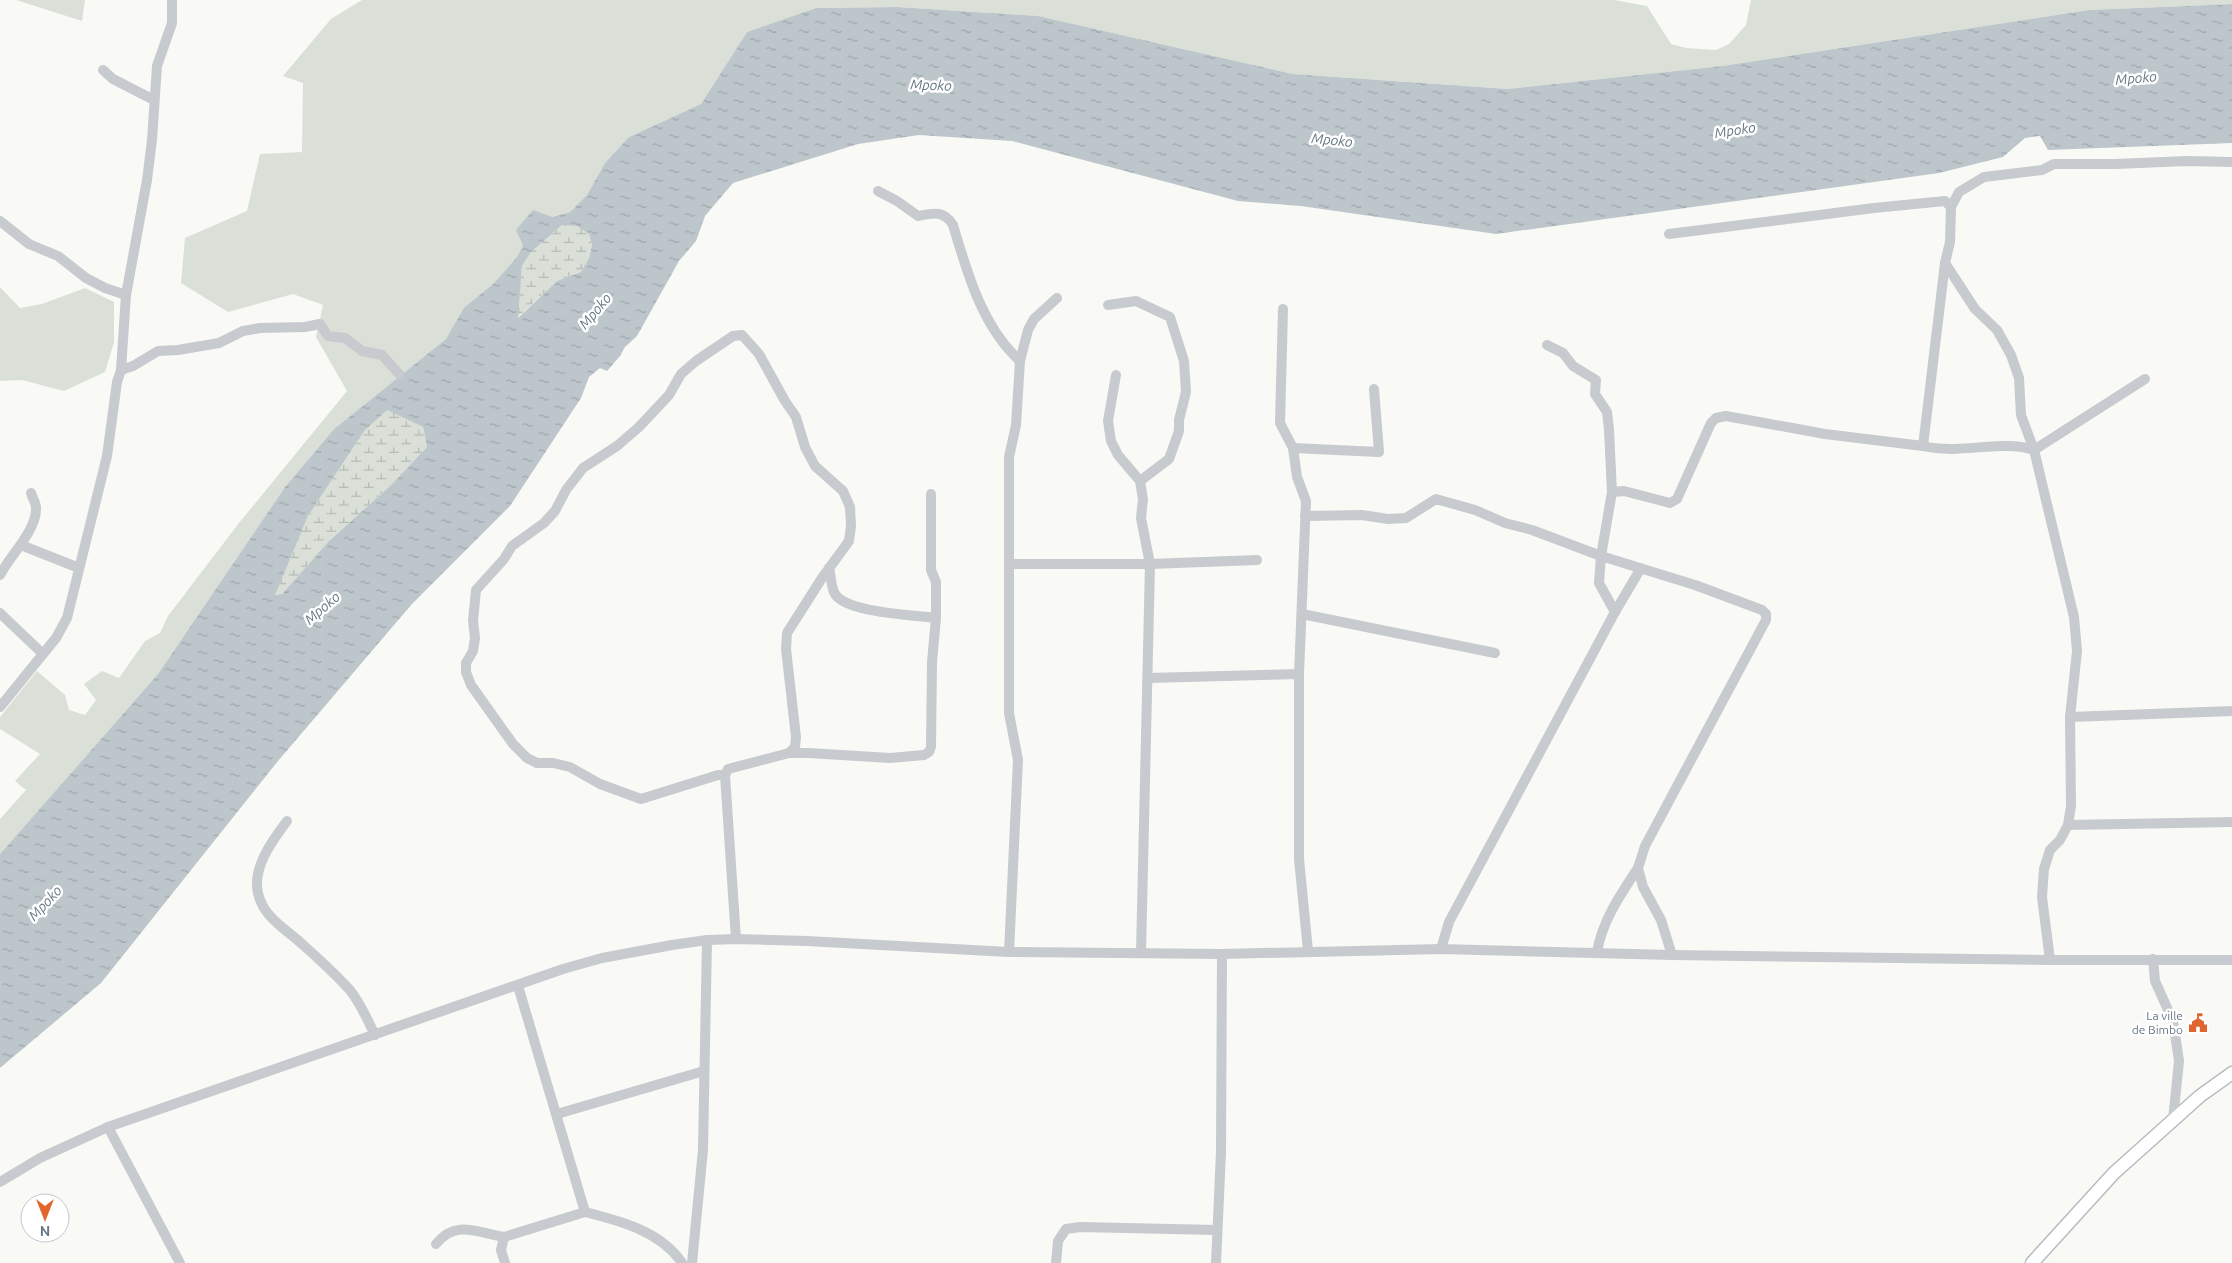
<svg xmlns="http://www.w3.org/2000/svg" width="2232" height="1263" font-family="Ubuntu,sans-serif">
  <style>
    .grass { fill: #dae0d7 }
    .wetland { fill: url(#wetland-marsh) }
    .water { fill: url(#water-ripples); fill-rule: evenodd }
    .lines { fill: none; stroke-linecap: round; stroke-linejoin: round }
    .major-casing { stroke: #b8bcc0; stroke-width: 15 }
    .minor { stroke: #c7cace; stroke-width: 10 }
    .major { stroke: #fff; stroke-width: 12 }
    .labels { text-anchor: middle; stroke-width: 5; stroke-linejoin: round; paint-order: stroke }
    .poi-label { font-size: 12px; fill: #687787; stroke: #fff; text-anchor: end }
    .water-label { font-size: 14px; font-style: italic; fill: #647782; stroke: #fff }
  </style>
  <defs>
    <pattern id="wetland-marsh" width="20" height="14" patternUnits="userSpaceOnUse" patternTransform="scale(1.25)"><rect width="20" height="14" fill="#dae0d7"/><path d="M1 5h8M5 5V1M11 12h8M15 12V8" fill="none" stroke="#b5bab4"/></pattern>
    <pattern id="water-ripples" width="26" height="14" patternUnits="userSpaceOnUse" patternTransform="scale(1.25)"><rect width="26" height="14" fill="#bdc6cb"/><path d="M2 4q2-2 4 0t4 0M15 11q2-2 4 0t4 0" fill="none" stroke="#9da6aa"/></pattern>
  </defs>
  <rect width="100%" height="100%" fill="#f9f9f6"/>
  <g class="grass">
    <path d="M16,0H85L82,21Z"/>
    <path d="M362,0H1614L1647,6L1671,44L1686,48L1716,50L1729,44L1746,25L1751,0H2232V4L2089,10L1722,66L1508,89L1293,74L1038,16L898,7L816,8L747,32L701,104L629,137L605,163L587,195L570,212L552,217L523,245L517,257L494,283L465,308L446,339L334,429L285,487L158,674L0,854V819L26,790L15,781L40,754L0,729V717L37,671L65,695L69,710L85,715L96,700L84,684L102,671L119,678L145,641L160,633L168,616L239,523L347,391L316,337L323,305L293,294L228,312L181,283L185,238L247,211L260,154L302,152L303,83L283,76L331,19Z"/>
    <path d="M0,287L20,308L42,304L85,288L114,302V342L105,372L64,391L22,380L0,381Z"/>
  </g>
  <g class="wetland">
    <path d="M562,225L577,226L589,234L592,245L589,258L581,272L557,281L517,318L522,266L531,252Z"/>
    <path d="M387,409L423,427L427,447L390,486L329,541L282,594L274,595L308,516L365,430Z"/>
  </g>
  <path class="water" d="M2232,4V143L2048,150L2040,136L2025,138L2003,157L1939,173L1496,234L1301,206L1238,201L1012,141L919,135L858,144L733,183L705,216L696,241L679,261L637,336L625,347L620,356L607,371L600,368L589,377L581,398L510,506L412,604L278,761L101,983L0,1068V854L158,674L285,487L334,429L446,339L464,308L494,283L517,257L523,245L516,230L533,210L552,217L570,212L587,195L605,163L629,137L701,104L747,32L816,8L898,7L1038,16L1293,74L1508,89L1722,66L2089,10ZM562,225L577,226L589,234L592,245L589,258L581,272L557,281L518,318L522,266L531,252ZM387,410L423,427L427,447L390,486L329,541L282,594L275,595L308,516L365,430Z"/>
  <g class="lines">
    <g class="major-casing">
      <path id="major" d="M2032,1263L2114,1173L2200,1096L2232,1073"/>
    </g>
    <g class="minor">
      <path d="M103,70L113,79L154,100"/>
      <path d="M878,191L897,201L918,216C933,213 944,210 953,225C967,272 982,327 1020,361"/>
      <path d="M0,221L29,244L58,256L86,278L105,288L126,295"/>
      <path d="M1669,234L1874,208L1945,201L1951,207"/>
      <path d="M1945,263L1923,446C1960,455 2003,439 2034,450"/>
      <path d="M1108,305L1136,301L1170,317L1184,361L1186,392L1179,420V431L1169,459L1140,481"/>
      <path d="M1283,309L1280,423L1293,448L1297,477L1306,501L1299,674V859L1308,951"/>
      <path d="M1547,345L1563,353L1573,366L1596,380L1595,394L1607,412L1609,430L1612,492L1601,556L1599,583L1615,612"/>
      <path d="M121,370L133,366L158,351L178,350L219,343L243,331L260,328L305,327L320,324L328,336L345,338L362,351L382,355L399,374"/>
      <path d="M1116,375L1108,421L1111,441L1118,455L1140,481L1143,499L1141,518L1150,564L1141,953"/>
      <path d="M1293,448L1379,452L1374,389"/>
      <path d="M2034,450L2145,379"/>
      <path d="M1612,492L1624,491L1670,503L1677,499L1711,423L1716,418L1726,416L1825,434L1923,446"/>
      <path d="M1305,516L1362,515L1388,519L1406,518L1436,499L1475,510L1505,523L1532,530L1601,556L1695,585L1762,610L1766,614V620L1645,846L1638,868L1643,887L1661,920L1672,955"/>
      <path d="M21,545L79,568"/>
      <path d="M1009,564H1150L1257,560"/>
      <path d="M829,568C831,575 831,588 835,594C847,613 914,615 936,618"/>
      <path d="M0,575C9,557 37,530 36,508C36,503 32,497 31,493"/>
      <path d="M0,613L42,653"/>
      <path d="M1302,614L1495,653"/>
      <path d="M1148,678L1299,674"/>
      <path d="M0,707L56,638L67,618L107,456L117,382L121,370L126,295L147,180L152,140L157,66L172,23V0"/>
      <path d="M2070,717L2232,711"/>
      <path d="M789,753H809L890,758L924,755L929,752L931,747L932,662L936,618V582L931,570V494"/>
      <path d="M725,775L728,769L789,753L795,747L796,737L786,649L787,633L822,578L849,541L851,526L850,507L843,491L815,466L805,447L796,417L785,401L759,354L742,335L733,336L696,361L681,374L669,395L639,427L617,446L583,468L566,490L555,511L544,523L512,546L504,559L476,590L473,621L475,638L473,651L466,663V672L471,685L513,744L527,758L537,763H553L570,767L600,784L641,799L718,775H725L736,939"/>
      <path d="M287,821C273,840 252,867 258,893C263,917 286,929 302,944C318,958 334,973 349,989C360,1002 367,1019 375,1035"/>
      <path d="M2068,825L2232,822"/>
      <path d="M1441,949L1449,922L1615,612L1641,568"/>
      <path d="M1009,952L1018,760L1009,713V457L1016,425L1020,361L1028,330L1034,319L1057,298"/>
      <path d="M1597,952C1602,921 1621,894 1638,868"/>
      <path d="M2153,959L2155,981L2173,1021L2179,1061L2173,1120"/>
      <path d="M2050,960L2042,897L2044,869L2050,850L2060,840L2068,825L2071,806L2070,717L2077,651L2074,617L2034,450L2021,415L2019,378L2011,355L1997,330L1975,309L1945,263L1950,242L1951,207L1959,192L1984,177L2042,170L2054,164H2115L2187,161L2232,162"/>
      <path d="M557,1114L704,1071"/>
      <path d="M108,1127L180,1263"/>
      <path d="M0,1182L40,1158L108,1127L563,969L602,958L672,945L707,940L736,939L807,941L1009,952L1222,954L1441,949L1672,955L2050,960H2232"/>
      <path d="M585,1212C620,1221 661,1231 682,1263"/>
      <path d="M436,1244C456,1219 478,1233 504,1237"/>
      <path d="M505,1263L501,1250L504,1237L585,1212L518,986"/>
      <path d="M692,1263L703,1150L707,940"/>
      <path d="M1056,1263L1058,1241L1066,1229L1080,1227L1216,1230"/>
      <path d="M1216,1263L1221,1152L1222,954"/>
    </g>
    <use href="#major" class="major"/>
  </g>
  <defs>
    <g id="civic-bare" transform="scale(1.5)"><path d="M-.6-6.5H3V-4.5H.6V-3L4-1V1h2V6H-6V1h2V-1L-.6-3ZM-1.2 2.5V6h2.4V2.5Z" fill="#e0652f" stroke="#fff" stroke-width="2.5" paint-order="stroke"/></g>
  </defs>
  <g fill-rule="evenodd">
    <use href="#civic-bare" x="2198" y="1023"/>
  </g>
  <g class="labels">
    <g class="poi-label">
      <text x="2183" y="1020">La ville<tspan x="2183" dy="14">de Bimbo</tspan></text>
    </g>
    <g class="water-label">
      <text transform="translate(2136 78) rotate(-5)" y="5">Mpoko</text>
      <text transform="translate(931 85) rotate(2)" y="5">Mpoko</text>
      <text transform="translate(1735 130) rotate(-9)" y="5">Mpoko</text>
      <text transform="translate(1332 140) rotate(6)" y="5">Mpoko</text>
      <text transform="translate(595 311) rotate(-50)" y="5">Mpoko</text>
      <text transform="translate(322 608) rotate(-41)" y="5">Mpoko</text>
      <text transform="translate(45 903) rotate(-47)" y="5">Mpoko</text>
    </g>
  </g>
  <g transform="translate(45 1218) rotate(180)"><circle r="24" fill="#ffffff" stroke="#c3c9cf"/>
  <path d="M0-4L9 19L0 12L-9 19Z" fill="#e0652f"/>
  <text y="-8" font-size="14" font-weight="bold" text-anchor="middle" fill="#687787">N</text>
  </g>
</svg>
